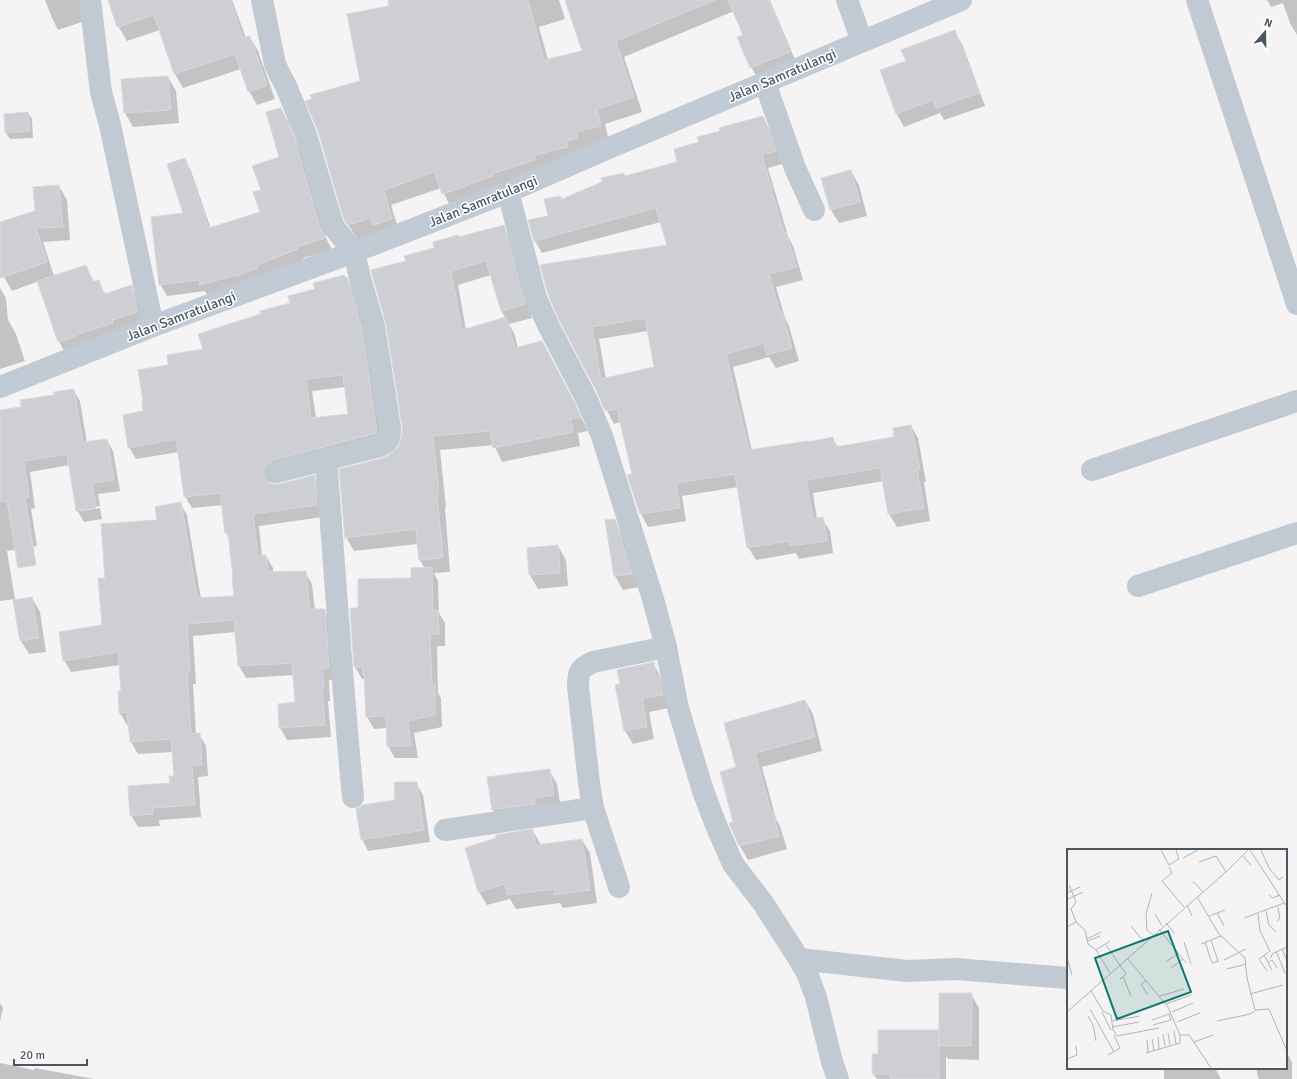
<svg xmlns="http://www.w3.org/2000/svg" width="1297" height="1079" font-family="Signika,sans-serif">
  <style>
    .shadow { fill: #0003; fill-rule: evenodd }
    .building { fill: #cdcfd5; stroke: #d7d9de; fill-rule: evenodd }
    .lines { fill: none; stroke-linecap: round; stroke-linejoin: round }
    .minor { stroke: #c1cad2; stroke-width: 22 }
    .secondary { stroke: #c1cbd6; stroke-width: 22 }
    .labels { text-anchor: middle; stroke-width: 3; stroke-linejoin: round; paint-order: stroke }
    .street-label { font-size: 14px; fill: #4a5661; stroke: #fff }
    .inset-road { fill: none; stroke: #b1b4b9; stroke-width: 1 }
    .view { fill: #0f766e; fill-opacity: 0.15; stroke: #0f766e; stroke-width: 2 }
    .inset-edge { fill: none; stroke: #4a5661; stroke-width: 2 }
  </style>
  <rect width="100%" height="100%" fill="#f5f3f3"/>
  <g class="shadow">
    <path d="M45,0H90L85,21L58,30L52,18Z"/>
    <path d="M109,0H232L246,38L250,37L258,51L275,99L257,105L249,91L241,69L183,88L175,74L160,30L127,41L118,26Z"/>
    <path d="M389,0H559L565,19L539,27L548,60L583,51L566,0H770L798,67L760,82L751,67L744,35L734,11L624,57L642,112L605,124L609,141L452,209L441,188L391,205L400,234L358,240L345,220L361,82L390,7Z"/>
    <path d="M1267,0H1297V35L1290,23L1283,3L1271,7Z"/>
    <path d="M954,31L962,44L985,106L944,120L940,113L904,127L897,114L881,71L907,62Z"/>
    <path d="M168,77L176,91L179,123L133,127L125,113L122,80Z"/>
    <path d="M281,109L288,121L300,152L327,240L332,250L303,258L304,261L208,296L205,291L167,296L160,284L185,214V159L191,171L211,229L261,213L262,190L281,158Z"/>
    <path d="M28,113L32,119L33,138L10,139L6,133Z"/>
    <path d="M763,117L770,130L782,164L768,168L788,236L793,246L803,280L776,287L785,318L789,326L799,361L776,368L769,357L733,367L752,451L808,443L833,439L838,447L896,438L911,426L918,438L926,482H924L930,521L897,527L889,514L884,481L813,493L817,519H822L830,531L833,553L799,559L796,553L756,560L748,547L738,487L682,496L686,521L648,527L641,514L628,475H634L621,422L614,424L560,319L668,246L661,222L542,253L535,241L549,217L562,201L626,177L678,162L700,143L721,132ZM648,331L655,368L606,379L599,339Z"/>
    <path d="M851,171L859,185L867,216L839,223L831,210L822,179Z"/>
    <path d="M59,186L67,200L70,240L43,242L54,276L86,266L94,282L98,281L106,295L131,286L138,299L144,324L66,354L59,342L39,281L12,291L4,277L0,266V223L36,212Z"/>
    <path d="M503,226L511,240L532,318L509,324L514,333L518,348L550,356L588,431L578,433L580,446L502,462L494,445L440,450L446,507H445L450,572L434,573L438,581L439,613L445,623V646H437L438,693L441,698L442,727L414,733L418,758H395L388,746L387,728L374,729L367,717L365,679H362L355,667L351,609H359L412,579L425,569L420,560L418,544L354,551L346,537L383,459L390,456L400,447L403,436L407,262L459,238ZM491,275L501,310L506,319L466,330L458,285Z"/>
    <path d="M346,278L353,290L368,342L384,445L270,481V484L279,485L314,476L321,488L323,517L259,526L262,556H266L273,568V573L305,572L312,584L315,610H324L331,622L336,679L329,680L330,701H328L331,737L287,740L280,728L279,705L296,703L294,675L246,678L239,666L236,632L193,636L196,684H193L196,735L199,734L206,746L208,776L198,777L201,817L159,820L160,826L138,827L131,815L171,784L175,777L173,752L138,754L131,742L129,724L127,725L120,713L122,692L120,665L71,672L64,660L103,626L106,579L159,521L180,503L187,515L201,599L235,597L234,578L229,538L226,533L223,505L192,508L185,496L179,452L136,459L129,447L144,412L169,366L205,350L262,314L291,304L316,290ZM345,387L349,415L316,418L312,391Z"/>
    <path d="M0,288L6,298L8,320L16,334L25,361L0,369Z"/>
    <path d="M73,390L80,401L87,443L107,440L113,451L120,491L98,494L100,506L80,509V511L100,508L102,519L84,522L77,510L70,465L30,472L35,508L31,509L37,546L7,551L15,599L0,601V411L23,408Z"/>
    <path d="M614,520L622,534L639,587L623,590L615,576L606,521Z"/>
    <path d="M558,546L566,560L568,586L538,589L530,575Z"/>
    <path d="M32,598L40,612L46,652L29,654L21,641Z"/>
    <path d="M653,663L660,676L662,683L666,689L669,708L649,712L654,739L633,744L625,731L617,686L621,685Z"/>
    <path d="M805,701L813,714L822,751L762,767L776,819L780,826L787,849L748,860L740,846L730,823L735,822L737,768Z"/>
    <path d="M549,770L557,784L561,809L501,824L493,810L489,778Z"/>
    <path d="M416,783L423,795L430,842L368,851L362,839L396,801Z"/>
    <path d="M533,831L541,845L582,840L590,853L597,903L563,908L560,903L516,909L510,899L487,905L479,892L466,848Z"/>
    <path d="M971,994L979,1008V1060L948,1059L946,1056V1079H877L873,1074L879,1055L938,1031Z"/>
    <path d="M0,1003L3,1008L0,1022Z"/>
    <path d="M1286,1051L1292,1062V1079H1259L1257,1075V1068H1286Z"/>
    <path d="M0,1063L34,1070L35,1068L94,1079H0Z"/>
    <path d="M1164,1068H1196V1070H1216L1221,1079H1164Z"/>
  </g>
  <g class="building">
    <path d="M108,0H230L243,38L250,36L267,85L248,92L235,54L174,74L154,15L117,27Z"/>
    <path d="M388,0H528L544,60L582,51L565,0H715L616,41L634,97L597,109L601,126L576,132L578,138L567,141L568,147L534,155L535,160L492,174L493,176L467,185V186L442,194L434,172L384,190L392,219L373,225L371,218L348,225L344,220L318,131L305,101L312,99L310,95L360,81L347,14L389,6Z"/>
    <path d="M728,0H769L790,52L750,68L737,37L743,35Z"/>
    <path d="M955,30L979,93L936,108L933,100L896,114L880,70L906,61L901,50Z"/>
    <path d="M168,76L171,110L124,113L121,79Z"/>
    <path d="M281,108L294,139L321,230L326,238L297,247L298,249L257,265L258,268L236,276V275L200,285L199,280L159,285L151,217L183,213L167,164L185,158L209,228L260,212L253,192L261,190L252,166L279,157L266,112Z"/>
    <path d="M28,112L30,131L5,133L4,114Z"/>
    <path d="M763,116L776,151L762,155L784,233L786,232L797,267L769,274L780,312H782L792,348L767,355L764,343L726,354L749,450L807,441L808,442L833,437L835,447L894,437L893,428L911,425L920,469H917L924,508L888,514L880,468L806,480L813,519L823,517L827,541L790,546L789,541L747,548L735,474L676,483L680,508L640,514L627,475L632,474L617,409L605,411L598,394L559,320L548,294L540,265L667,245L656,208L534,241L528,220L548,216L544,199L560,196L562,199L602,182L601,178L624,173L625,176L677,162L674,149L699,142L697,137L720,131L719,128ZM645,318L654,367L601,379L592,327Z"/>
    <path d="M851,170L860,202L830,210L821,178Z"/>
    <path d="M59,185L63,227L36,228L47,262L0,278V222L35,211L33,187Z"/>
    <path d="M504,225L525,304L501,311L486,261L451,271L462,330L506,317L515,348L542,341L576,405L581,417L570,419L573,432L493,448L490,431L433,436L439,493H437L443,558L419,560L416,529L345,538L339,469L383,458L389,455L399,446L402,435V426L386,324L371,270L406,261L404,256L434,248L433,242L458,235L459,237Z"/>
    <path d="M86,265L92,282L99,280L104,294L132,285L137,312L112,320L113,323L75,335L76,337L58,342L37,281Z"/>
    <path d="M344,275L345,277H347L362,329L377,433L273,460L268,463L264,468V475L267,481L273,484H279L315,475L317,505L253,514L258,556L266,555L268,572L306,571L310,609H325L329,668H322L324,689H322L325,725L279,728L278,704L295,702L292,663L238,666L234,620L187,624L190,672L187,673L191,734L200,733L202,765H192L195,805L153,808V814L130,816L128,786L170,783L169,776H174L171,739L130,742L127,712L119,713L118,691H121L118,652L63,661L59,632L102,625L98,578H105L101,524L157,520L155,507L181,502L197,598L234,596L232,577H233L228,533H225L220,493L184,497L176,439L128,448L123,415L143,411L142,401H143L138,370L168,365L167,355L203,349L198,334L261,314L260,311L290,303L288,296L315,289L313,283ZM343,375L348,414L311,418L306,379Z"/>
    <path d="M74,389L83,442L107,439L114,480L92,483L96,508L76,511L67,454L24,461L29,497L25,498L36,565L18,568L7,501L0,502V410L21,407L20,400L54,395V392Z"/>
    <path d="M615,519L632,574L614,576L605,520Z"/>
    <path d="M558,545L560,573L529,575L527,548Z"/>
    <path d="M432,567L433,610H438L439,634H430L432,685L435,684V715L408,721L411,746H387L386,716L366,717L364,674H363L362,667H354L350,608H358V579L411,578V568Z"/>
    <path d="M32,597L39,638L20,641L13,600Z"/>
    <path d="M654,662L656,676H659L663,695L642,699L647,727L624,731L615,685L620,684L617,670Z"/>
    <path d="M805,700L815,737L755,753L771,812L773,811L779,836L739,846L729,823L733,822L720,772L736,767L724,723Z"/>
    <path d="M550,769L554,795L534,798L535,804L492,810L487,777Z"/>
    <path d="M394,782H417L424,830L361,840L356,809L362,805L395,800Z"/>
    <path d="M533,829L536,845L582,839L590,890L554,895V889L507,895L505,884L478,892L465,848L496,838V835Z"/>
    <path d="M939,993H972L971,1046H939Z"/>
    <path d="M878,1030H939V1079H890V1074H872V1054H878Z"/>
  </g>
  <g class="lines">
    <g class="minor">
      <path d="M90,0L101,92L110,125L153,326"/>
      <path d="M262,0L275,64L279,73L286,86L306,135L333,226L354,252L360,278L374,326L390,428C390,439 390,441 380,446L276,472"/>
      <path d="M847,0L862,41"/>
      <path d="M1197,0L1297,304"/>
      <path d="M765,83L795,168L814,210"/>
      <path d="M508,192L536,298L548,325L587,400L602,436L653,599L666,647L678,708L703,791L716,825L733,864L763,903L799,959L807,973L816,997L832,1062L838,1079"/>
      <path d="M326,459C335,572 342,685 353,797"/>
      <path d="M1092,470L1297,401"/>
      <path d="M1138,586L1297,533"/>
      <path d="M445,830L593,808"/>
      <path d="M619,887L593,808L589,783L578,686C578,671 580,668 593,662L666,647"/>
      <path d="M799,959L907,971L955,969L1068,978"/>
    </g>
    <path class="secondary" d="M0,387L153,326L354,252L508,192L609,148L961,0"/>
  </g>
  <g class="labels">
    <g class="street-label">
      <text transform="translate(782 75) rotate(-23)" y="5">Jalan Samratulangi</text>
      <text transform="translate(483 201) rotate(-22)" y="5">Jalan Samratulangi</text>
      <text transform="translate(181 316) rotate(-21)" y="5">Jalan Samratulangi</text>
    </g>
  </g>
  <g transform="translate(1067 849)">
    <rect width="220" height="220" fill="#f5f3f3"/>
    <path class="inset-road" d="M94,1L102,16L112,10L109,1M183,1L220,58M194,1L202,19L212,31L216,28M176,7L184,16M116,9L131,1M132,13L149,7L159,23M102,18L105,24L95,32L117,58M126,32L136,43M0,44L13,38M85,44L79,65L80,81L86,86M202,46L205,49L213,46M130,48L152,85L178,109L180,129L188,161L202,160L220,202M1,50L16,43M120,56L125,67M199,62L202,76L209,83M150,64L157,77M88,65L95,77M191,65L193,82L203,102L192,110L200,122M142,67L158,61M177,69L217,54M210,72L213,69L211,58M9,73L18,81L21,95L29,101L43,124M99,74L108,85M64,77L77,93M0,78L9,73L4,60L9,53L2,36M92,80L119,114M20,90L34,83M144,91L151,112M21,92L33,87M117,93L124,115M138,93L145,114L152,112M134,95L154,87M39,96L59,125L53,130M215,100L220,112M29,101L43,92M209,102L218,124M197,106L205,121M0,109L5,126M60,109L101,158L113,186H122L144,219M204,109L205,105L220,98M157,111L179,100M99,113L111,104M201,114L205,111L210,119M104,119L116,110M160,120L179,115M56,128L64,147M79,132L74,135L81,146M24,142L36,162L44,166L46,181L50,187L92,179M183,145L216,136M93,147L117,140M99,155L124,146M23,160L47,203M0,163L160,22L181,1M35,163L44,181M105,163L126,154M21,167L26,176L29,192M85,171L102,165L104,171L86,176M45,172L73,167M150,172L183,165L188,162M110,173L133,164M45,178L72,173M107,182L109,195M101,184L103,196M96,185L98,197M91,188L92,200M85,190L87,202M80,191L81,204M127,193L146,186M79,204L113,194V186M41,206L53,199L47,186M0,210L10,206L9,197"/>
    <path class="view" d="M101,82L124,143L50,170L28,109Z"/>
    <rect width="220" height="220" class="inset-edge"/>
  </g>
  <g transform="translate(1265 32) rotate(20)" stroke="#ffffff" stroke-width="3" paint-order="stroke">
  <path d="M0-3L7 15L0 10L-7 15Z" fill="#4a5661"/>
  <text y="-6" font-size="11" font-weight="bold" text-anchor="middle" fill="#4a5661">N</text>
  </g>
  <path d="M14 1059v6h73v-6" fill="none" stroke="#4a5661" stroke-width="2"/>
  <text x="20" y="1059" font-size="12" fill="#4a5661" stroke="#ffffff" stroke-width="3" paint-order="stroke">20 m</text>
</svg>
